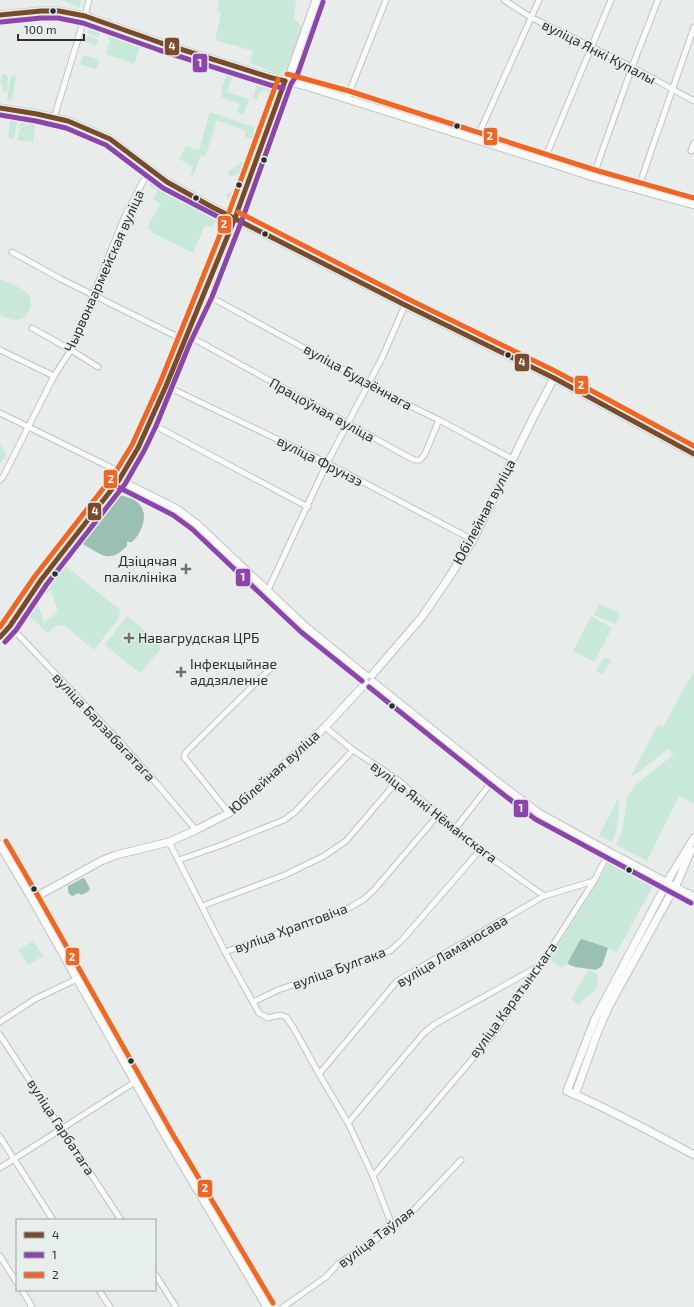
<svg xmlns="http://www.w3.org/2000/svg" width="694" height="1307" font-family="'Exo 2',sans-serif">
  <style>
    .green { fill: #c8e8da; fill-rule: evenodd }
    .water { fill: #99c0b0 }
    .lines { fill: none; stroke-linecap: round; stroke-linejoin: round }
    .street-casing { stroke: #c0c3c2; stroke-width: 7 }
    .secondary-casing { stroke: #c0c3c2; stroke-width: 9 }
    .street { stroke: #fcfcfc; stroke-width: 5 }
    .secondary { stroke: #fcfcfc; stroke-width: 7 }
    .bus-1-casing { stroke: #e6efeb; stroke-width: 8 }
    .bus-2-casing { stroke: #e6efeb; stroke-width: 8 }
    .bus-3-casing { stroke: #e6efeb; stroke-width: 8 }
    .bus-1 { stroke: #7a4b2a; stroke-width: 5 }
    .bus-2 { stroke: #8e44ad; stroke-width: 5 }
    .bus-3 { stroke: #f26522; stroke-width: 5 }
    .bus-dot { fill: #2c2f2e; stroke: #e6efeb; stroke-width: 1.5 }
    .poi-dot { fill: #6e7270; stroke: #e6efeb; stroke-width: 1.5 }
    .labels { text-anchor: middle; stroke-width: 3; stroke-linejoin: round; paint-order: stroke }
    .street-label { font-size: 14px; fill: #2c2f2e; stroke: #e6efeb }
    .poi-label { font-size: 14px; fill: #2c2f2e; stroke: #e6efeb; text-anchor: start }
    .line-badge { stroke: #e6efeb; stroke-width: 1.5 }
    .badge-label { font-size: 11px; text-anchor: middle; font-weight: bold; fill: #fff }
  </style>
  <rect width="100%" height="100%" fill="#e8edeb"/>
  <g class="green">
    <path d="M62,0H81L79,8Z"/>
    <path d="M219,0H296L294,17L303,29L289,69L283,73L278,74L250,63L253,51L215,40L221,13L217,11Z"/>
    <path d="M89,28L100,32L98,37L87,33Z"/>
    <path d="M110,31L142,42L134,64L106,54L110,40L107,39Z"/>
    <path d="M87,36L98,40L96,46L85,42Z"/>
    <path d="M83,55L100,60L96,69L80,64Z"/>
    <path d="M228,70L232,78L227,92L249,99L243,115L237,112L240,104L221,97L223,91L221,90Z"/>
    <path d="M2,74H6L8,79L7,92L2,91L3,85H0Z"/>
    <path d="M11,75L16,76L12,101H7Z"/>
    <path d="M260,80C270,82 277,85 273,96L269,95L268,91L264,90L260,92L257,99L253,98L258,81Z"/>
    <path d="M210,112L254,127V133L252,139L245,137L246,131L217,120L206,155L203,156L201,155L193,176L190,175L193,167L179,159L186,146L199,150Z"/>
    <path d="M11,115L18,116L14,139L8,138Z"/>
    <path d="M21,117L31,118L30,122L19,128Z"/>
    <path d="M30,124H35L33,143L19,129Z"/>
    <path d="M19,131L31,142L17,140Z"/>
    <path d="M244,161L245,163L243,171L231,177L228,174L229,171Z"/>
    <path d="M153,178L223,218L224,223L216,220L212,227L205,225L193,253L153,233L147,227L161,204L153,199L158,191L149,186Z"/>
    <path d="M231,191L234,192L235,196L233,203H231L230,201L231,198L228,199L226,195Z"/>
    <path d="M0,279C8,283 22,287 28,294C35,305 28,320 15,320C10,320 5,317 0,315Z"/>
    <path d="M0,445C7,450 7,458 0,463Z"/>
    <path d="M61,562L120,610L119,618L94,650L65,626L56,625L48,633L24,612ZM51,590L58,612L44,623L37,601Z"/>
    <path d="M599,604L620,613L616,624L594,615Z"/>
    <path d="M127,616L160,643V650L140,673L105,645Z"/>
    <path d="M591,616L612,628L594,662L573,651Z"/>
    <path d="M604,657L611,660L603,674L596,671Z"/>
    <path d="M694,670V804L679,796L647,861L616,845L622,832L627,798L634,786L673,755L669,748L636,774L631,776L658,725L663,727Z"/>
    <path d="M619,797C619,813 619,828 612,842L599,836Z"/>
    <path d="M608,862L653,886L617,952L582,939L580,940L568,962V964L562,968L549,959L597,884Z"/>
    <path d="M33,941L43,956L28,965L18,950Z"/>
    <path d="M588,970L598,974L596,989L578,1005L571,999Z"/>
  </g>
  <g class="water">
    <path d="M120,495C127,497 136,499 140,505C149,516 141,534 132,542H127V546C109,564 102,555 83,544L82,538L112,500L115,496Z"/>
    <path d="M83,878L85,879L90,889L89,891L82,895L78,893L73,896L70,895L68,891V886Z"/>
    <path d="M582,939L608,948L602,966L596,970L575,967L568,964V962L580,940Z"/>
  </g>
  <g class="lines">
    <g class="street-casing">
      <g id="street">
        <path d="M504,0L532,18L632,67L694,101"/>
        <path d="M347,98L386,0"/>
        <path d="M54,118L85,16L89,0"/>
        <path d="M476,140L539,0"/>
        <path d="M691,151L694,143"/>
        <path d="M544,161L611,0"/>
        <path d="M593,177L632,67L658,0"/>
        <path d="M638,189L694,27"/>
        <path d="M12,252L61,279L184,340"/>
        <path d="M205,294L368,383L390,396L439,420L512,459"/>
        <path d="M32,328L71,350L98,367"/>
        <path d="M187,335L414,460H420L425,454L439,420"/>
        <path d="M0,350L54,376"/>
        <path d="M166,386L327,463L473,540"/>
        <path d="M0,413L122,473"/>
        <path d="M150,423L308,507"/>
        <path d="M0,480L3,477L54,376L71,350L124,218L150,168"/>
        <path d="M268,590L327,463L382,358L405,305"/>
        <path d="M10,626L121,743L157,784L196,830"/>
        <path d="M325,727L353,750L398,780L438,815L480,850L544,896"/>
        <path d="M229,813L184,757L186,752L270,669"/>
        <path d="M455,829L494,779"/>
        <path d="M169,842L225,952L259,1013L268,1018L280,1015L286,1017L293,1027L319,1074L348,1123L373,1176L393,1228"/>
        <path d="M179,860L222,845L284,820L295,812L353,750"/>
        <path d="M202,906L285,875L324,856L346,841L398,780"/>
        <path d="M225,952L345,910L363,900L374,890L438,815"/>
        <path d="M253,1002L278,990L390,951L402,940L480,850"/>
        <path d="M0,1022L35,999L77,979"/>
        <path d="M0,1035L121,1220"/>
        <path d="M319,1074L397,981L544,896L594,881"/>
        <path d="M348,1123L423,1034L435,1024L539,966"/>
        <path d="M0,1137L53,1220"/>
        <path d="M0,1168L135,1082"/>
        <path d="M373,1176L491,1037L541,964L594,881L609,852"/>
        <path d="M0,1256L17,1283"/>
        <path d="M155,1274L176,1307"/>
        <path d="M22,1290L32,1307"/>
        <path d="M99,1290L110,1307"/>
        <path d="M283,1307L326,1277L338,1264L393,1228L411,1213L461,1160"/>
      </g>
    </g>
    <g class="secondary-casing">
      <g id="secondary">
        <path d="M0,15L41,11H59L85,16L161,43L259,74L306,86L544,161L593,177L694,205"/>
        <path d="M0,108L37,114L68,121L110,139L167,182L212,207L405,305L554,378L694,454"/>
        <path d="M119,480L177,509L197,524L306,627L366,676"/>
        <path d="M0,637L10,626L41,580L119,480L138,448L150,423L184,340L205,294L235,218L285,81L291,71L316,0"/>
        <path d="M372,675L422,617L448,579L473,540L532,420L554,378"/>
        <path d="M373,682L494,779L539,813L602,848L694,897"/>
        <path d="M694,838L671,875L595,1019L567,1091C611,1110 652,1132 694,1155"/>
        <path d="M0,845L32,899L166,1137L267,1307"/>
        <path d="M32,899L101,861L116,855L169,842L196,830L229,813L254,792L325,727L366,683"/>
        <path d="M575,1095L598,1031L609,1006L679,879L691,850"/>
      </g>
    </g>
    <use href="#street" class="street"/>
    <use href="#secondary" class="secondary"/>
    <g class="bus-1-casing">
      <g id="bus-1">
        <path d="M0,15L41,11H59L85,16L161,43L272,78L285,81"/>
        <path d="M0,108L37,114L68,121L110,139L167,182L212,207L405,305L554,378L694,454"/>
        <path d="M0,637L10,626L41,580L119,480L138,448L166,386L235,218L285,81"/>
      </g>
    </g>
    <g class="bus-2-casing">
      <g id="bus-2">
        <path d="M1,22L41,18H58L83,23L159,50L270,85L283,88"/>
        <path d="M0,115L36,121L66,128L106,145L163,188L232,224"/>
        <path d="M116,486L173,515L192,529L301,632L362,681"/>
        <path d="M5,642L16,630L47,584L125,484L144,451L156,426L190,343L212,297L242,220L291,84L298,73L323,2"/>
        <path d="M369,687L490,784L535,819L691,903"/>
      </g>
    </g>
    <g class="bus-3-casing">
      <g id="bus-3">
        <path d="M287,74L349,91L595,170L694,198"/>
        <path d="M238,212L408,299L557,372L694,446"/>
        <path d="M0,627L35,576L113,476L132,445L160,383L228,215L278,79"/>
        <path d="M6,841L38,896L172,1133L273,1303"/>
      </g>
    </g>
    <use href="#bus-1" class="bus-1"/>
    <use href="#bus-2" class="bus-2"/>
    <use href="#bus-3" class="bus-3"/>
  </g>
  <g class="bus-dot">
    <circle cx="53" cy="11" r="3.5"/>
    <circle cx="457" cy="126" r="3.5"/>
    <circle cx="264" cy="160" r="3.5"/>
    <circle cx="239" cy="185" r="3.5"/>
    <circle cx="196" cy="198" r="3.5"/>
    <circle cx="265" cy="234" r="3.5"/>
    <circle cx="508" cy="355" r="3.5"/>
    <circle cx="55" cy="574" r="3.5"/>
    <circle cx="392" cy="706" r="3.5"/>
    <circle cx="629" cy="870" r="3.5"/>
    <circle cx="34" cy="889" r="3.5"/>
    <circle cx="131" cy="1061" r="3.5"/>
  </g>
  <g class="poi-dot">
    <path d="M184 563h4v4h4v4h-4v4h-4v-4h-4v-4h4z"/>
    <path d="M127 632h4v4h4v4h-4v4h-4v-4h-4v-4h4z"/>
    <path d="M179 666h4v4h4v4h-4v4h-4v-4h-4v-4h4z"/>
  </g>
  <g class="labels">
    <g class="street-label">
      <text transform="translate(599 52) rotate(27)" y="5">вуліца Янкі Купалы</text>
      <text transform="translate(104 271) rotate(-66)" y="5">Чырвонаармейская вуліца</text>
      <text transform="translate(358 377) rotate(29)" y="5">вуліца Будзённага</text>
      <text transform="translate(322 410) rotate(29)" y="5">Працоўная вуліца</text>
      <text transform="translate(320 461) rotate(27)" y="5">вуліца Фрунзэ</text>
      <text transform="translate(484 512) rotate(-62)" y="5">Юбілейная вуліца</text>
      <text transform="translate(104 727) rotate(47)" y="5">вуліца Барзабагатага</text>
      <text transform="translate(274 772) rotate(-42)" y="5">Юбілейная вуліца</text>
      <text transform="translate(434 812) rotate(38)" y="5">вуліца Янкі Нёманскага</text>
      <text transform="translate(291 928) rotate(-20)" y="5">вуліца Храптовіча</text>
      <text transform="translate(452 951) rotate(-31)" y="5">вуліца Ламаносава</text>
      <text transform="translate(339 968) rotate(-20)" y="5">вуліца Булгака</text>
      <text transform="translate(513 1000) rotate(-54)" y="5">вуліца Каратынскага</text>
      <text transform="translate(61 1127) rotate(57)" y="5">вуліца Гарбатага</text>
      <text transform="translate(376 1237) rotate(-37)" y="5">вуліца Таўлая</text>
    </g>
    <g class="poi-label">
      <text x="177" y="566" text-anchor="end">Дзіцячая<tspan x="177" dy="16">паліклініка</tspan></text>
      <text x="138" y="643">Навагрудская ЦРБ</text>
      <text x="190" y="669">Інфекцыйнае<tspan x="190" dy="16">аддзяленне</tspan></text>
    </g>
  </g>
  <g class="line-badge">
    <rect x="164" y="37" width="16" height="19" rx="4" fill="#7a4b2a"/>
    <rect x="192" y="53" width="16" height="20" rx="4" fill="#8e44ad"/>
    <rect x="483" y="127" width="15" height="19" rx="4" fill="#f26522"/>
    <rect x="217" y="215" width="15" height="19" rx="4" fill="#f26522"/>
    <rect x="514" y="353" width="16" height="19" rx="4" fill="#7a4b2a"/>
    <rect x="574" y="375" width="15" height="20" rx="4" fill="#f26522"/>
    <rect x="103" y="469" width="15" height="20" rx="4" fill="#f26522"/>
    <rect x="87" y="502" width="15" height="19" rx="4" fill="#7a4b2a"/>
    <rect x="235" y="568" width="16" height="19" rx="4" fill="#8e44ad"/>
    <rect x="513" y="799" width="16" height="19" rx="4" fill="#8e44ad"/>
    <rect x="65" y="947" width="15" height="19" rx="4" fill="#f26522"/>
    <rect x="197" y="1179" width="16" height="19" rx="4" fill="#f26522"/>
  </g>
  <g class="badge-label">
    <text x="172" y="50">4</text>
    <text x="200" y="67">1</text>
    <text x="490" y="140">2</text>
    <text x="224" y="228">2</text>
    <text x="522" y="366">4</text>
    <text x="581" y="389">2</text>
    <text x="111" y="483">2</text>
    <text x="95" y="515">4</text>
    <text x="243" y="581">1</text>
    <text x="521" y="812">1</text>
    <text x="72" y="961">2</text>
    <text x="205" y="1192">2</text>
  </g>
  <rect x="16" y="1219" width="140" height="72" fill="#e6efeb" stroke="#9ca29f"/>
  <rect x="24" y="1232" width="20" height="6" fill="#7a4b2a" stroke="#9ca29f"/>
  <text x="52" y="1239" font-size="12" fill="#2c2f2e">4</text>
  <rect x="24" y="1252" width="20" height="6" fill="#8e44ad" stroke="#9ca29f"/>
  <text x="52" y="1259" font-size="12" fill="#2c2f2e">1</text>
  <rect x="24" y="1272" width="20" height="6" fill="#f26522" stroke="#9ca29f"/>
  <text x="52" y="1279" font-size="12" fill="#2c2f2e">2</text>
  <path d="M18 34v6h66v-6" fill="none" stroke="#2c2f2e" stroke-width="2"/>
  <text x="24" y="34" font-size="12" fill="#2c2f2e" stroke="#e6efeb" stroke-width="3" paint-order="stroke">100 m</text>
</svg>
